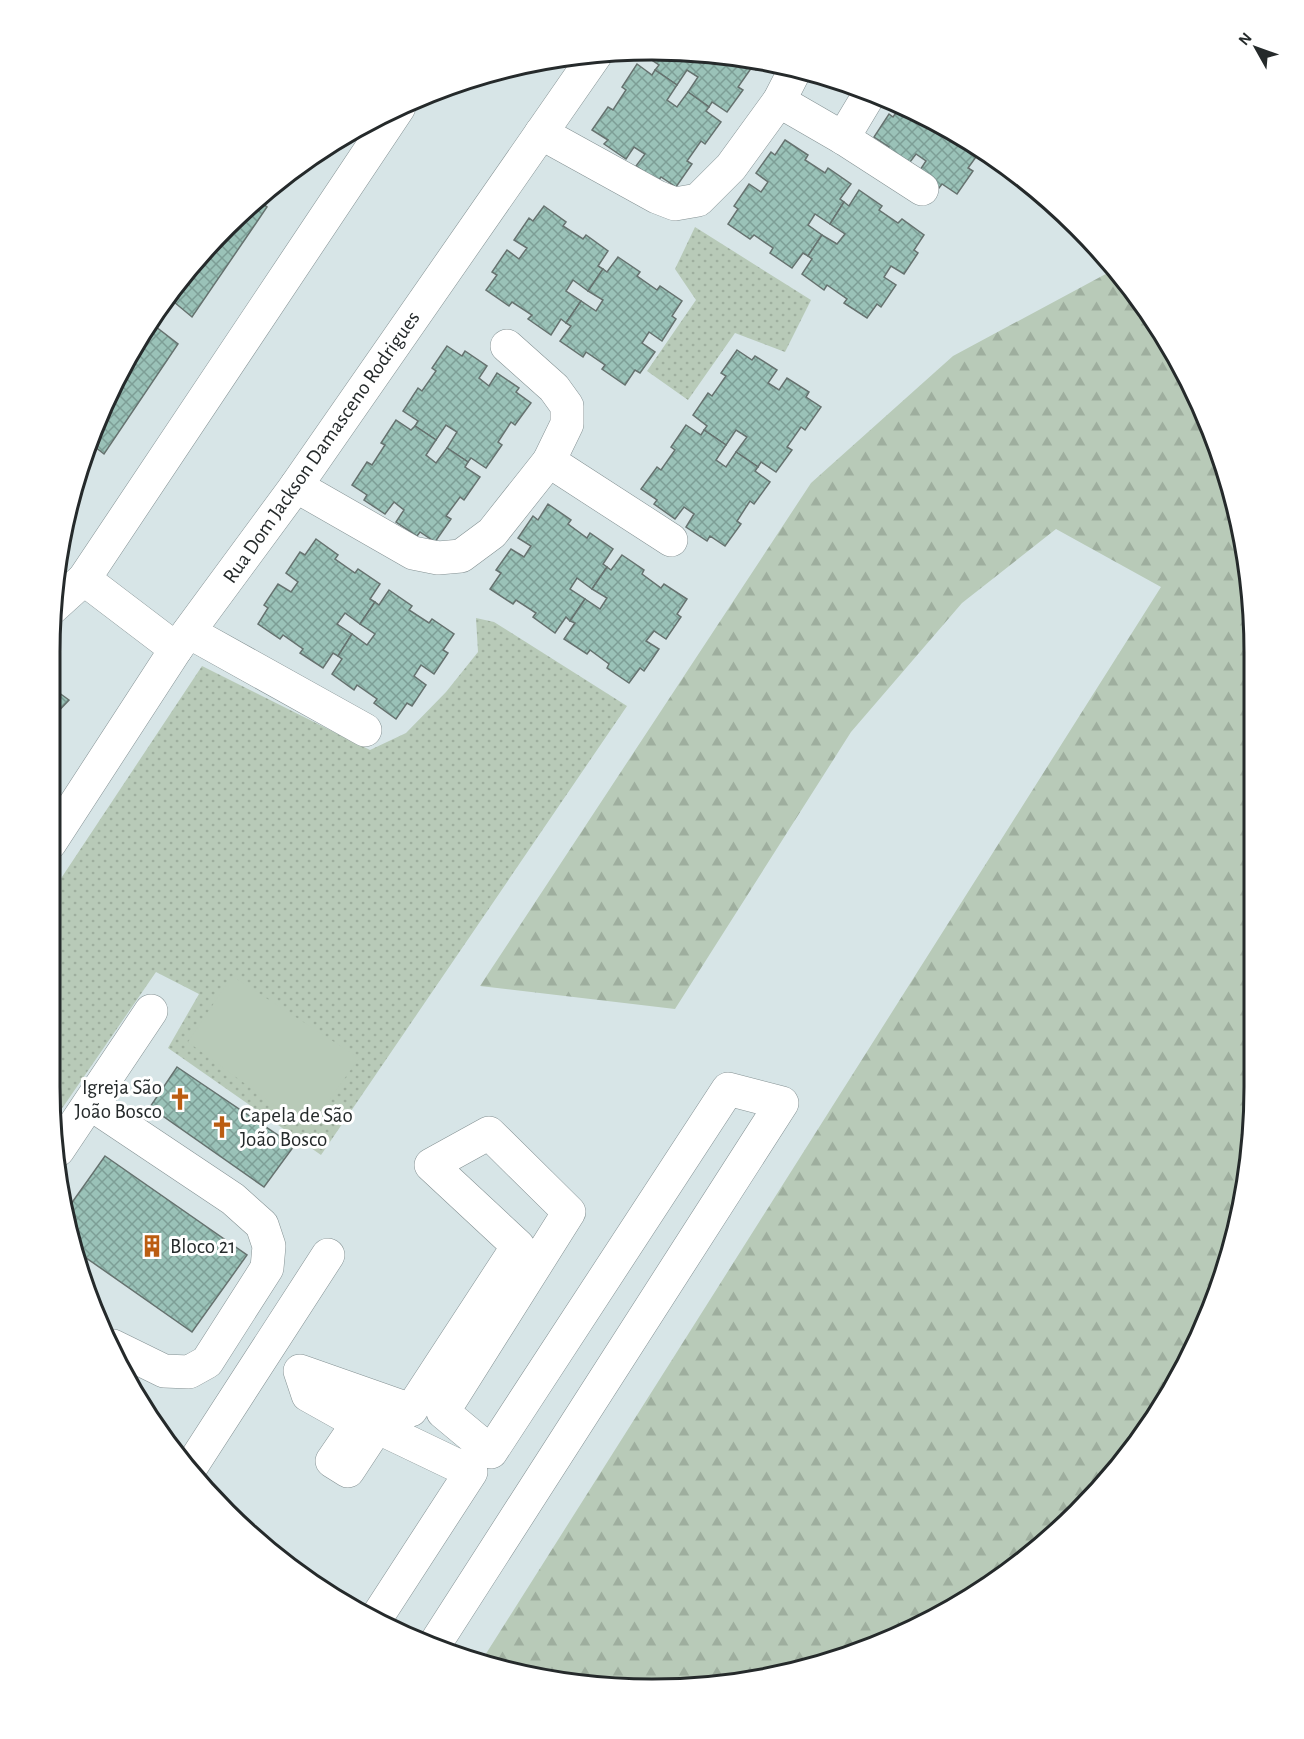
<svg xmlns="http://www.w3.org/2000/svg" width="1304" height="1739" font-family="'Alegreya Sans',sans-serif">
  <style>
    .forest { fill: url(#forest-firs) }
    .park { fill: url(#park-dots) }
    .pitch { fill: #b8cab8 }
    .building { fill: url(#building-cross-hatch); stroke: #66726f; stroke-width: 1.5 }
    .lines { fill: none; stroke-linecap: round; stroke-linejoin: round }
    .minor-casing { stroke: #849193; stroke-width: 34 }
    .minor { stroke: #fff; stroke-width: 33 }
    .labels { text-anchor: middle; stroke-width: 6; stroke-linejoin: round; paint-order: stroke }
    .street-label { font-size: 21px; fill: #252a2b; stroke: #fff }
    .poi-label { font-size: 21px; fill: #252a2b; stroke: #fff; text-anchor: start }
    .rim { fill: none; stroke: #252a2b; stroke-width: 3 }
  </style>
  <defs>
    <pattern id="forest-firs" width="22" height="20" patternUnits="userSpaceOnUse" patternTransform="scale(1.5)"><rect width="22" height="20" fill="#b8cab8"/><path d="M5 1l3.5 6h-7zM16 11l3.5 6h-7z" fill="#9eae9e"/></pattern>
    <pattern id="park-dots" width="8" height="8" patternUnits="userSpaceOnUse" patternTransform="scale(1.5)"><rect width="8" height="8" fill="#b8cab8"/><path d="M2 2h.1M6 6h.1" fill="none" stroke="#9eae9e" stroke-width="1.8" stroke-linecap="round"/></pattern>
    <pattern id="building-cross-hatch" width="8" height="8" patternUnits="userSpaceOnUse" patternTransform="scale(1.5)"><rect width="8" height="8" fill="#9ac2b8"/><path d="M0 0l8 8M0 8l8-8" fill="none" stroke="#7d9e96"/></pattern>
  </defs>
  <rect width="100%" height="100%" fill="#d7e5e7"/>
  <path class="forest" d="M1115,269L1130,286L1209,421L1249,573L1253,1127L1223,1280L1174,1388L1105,1484L1019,1565L882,1644L808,1669L692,1688L534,1678L482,1660L1161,587L1056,529L962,603L851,732L675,1009L480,986L811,483L953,356Z"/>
  <g class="park">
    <path d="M695,227L811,300L785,352L735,333L688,400L647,371L696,300L675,269Z"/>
    <path d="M476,618L494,622L627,706L321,1155L168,1048L199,994L156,972L54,1120L50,1087V895L202,666L370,750L406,733L446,692L478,652Z"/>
  </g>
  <path class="pitch" d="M232,976L359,1058L308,1130L188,1042Z"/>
  <g class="building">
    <path d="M646,52L731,55L762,62L756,70L752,67L738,87L743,90L727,112L712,102L709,107L688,92L698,77L687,70L677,85L655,70L659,65L644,55Z"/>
    <path d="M637,64L652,75L655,70L677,85L667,100L677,107L688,92L709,107L706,111L721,122L705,144L701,141L687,161L692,164L676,187L661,177L658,181L636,166L645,154L634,147L626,159L604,144L608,140L592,130L608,107L613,110L626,90L622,87Z"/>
    <path d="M901,106L954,130L981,150L968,168L973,171L957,194L942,184L939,188L918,173L926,161L916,154L907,166L886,151L889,147L874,137L889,114L893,117Z"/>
    <path d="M785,140L808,155L805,160L825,173L828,168L851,184L840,199L844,202L830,224L815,214L808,225L822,235L808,256L803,253L792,268L770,253L773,248L754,235L750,239L728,224L738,209L734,206L749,184L761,192L768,182L756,173L771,152L775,155Z"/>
    <path d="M859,190L882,206L879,210L898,223L902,219L924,235L914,250L918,253L904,274L891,266L884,277L896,285L881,307L877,304L867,318L844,303L847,299L827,285L824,290L802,274L812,259L808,256L822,235L837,244L845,234L830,224L844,202L849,206Z"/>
    <path d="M257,199L267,207L192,317L168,297L226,226Z"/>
    <path d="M544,206L566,222L563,226L583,239L586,235L608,251L598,266L603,269L588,291L573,280L566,291L581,301L566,323L561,319L551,335L528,319L532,315L512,302L509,306L486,290L497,275L492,272L507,250L519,259L527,248L514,240L529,218L533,221Z"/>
    <path d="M618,257L640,272L637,276L657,290L660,286L682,301L672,316L676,319L662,341L649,332L642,343L655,352L640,373L635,370L625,385L602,369L605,365L586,352L583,357L560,341L571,326L566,323L581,301L596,311L603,300L588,291L603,269L607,272Z"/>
    <path d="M151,323L178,344L104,454L90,443L111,386L143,330Z"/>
    <path d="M447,346L462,356L465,351L487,366L479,378L489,386L497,373L519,388L516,392L531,403L515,425L511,422L498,442L502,445L486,468L471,458L468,462L447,448L457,432L446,425L436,440L415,426L418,421L403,411L418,388L422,391L436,371L432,368Z"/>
    <path d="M737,350L752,360L755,356L777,370L768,383L779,390L787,378L809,392L806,397L821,407L805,430L801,427L787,447L792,450L776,472L761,462L758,467L736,452L747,437L736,430L726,445L704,430L707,426L693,415L708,393L712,396L726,376L721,373Z"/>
    <path d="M396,420L411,430L415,426L436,440L426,455L436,463L447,448L468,462L465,467L480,477L464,500L460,497L446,516L451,519L435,542L420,532L417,536L396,522L404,510L394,502L385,514L364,500L367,495L352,485L367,462L372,465L385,445L381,443Z"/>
    <path d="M686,425L701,435L704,430L726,445L716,460L726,467L736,452L758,467L755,471L770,482L754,504L750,501L737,521L741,524L725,546L710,536L707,541L686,527L694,514L684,507L675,519L654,504L657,500L641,489L657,467L661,470L675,450L671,447Z"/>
    <path d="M79,472L86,478L69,504L70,496Z"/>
    <path d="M548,504L571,520L568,524L587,538L590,533L613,549L603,564L607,567L592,589L577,578L570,589L585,599L570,621L566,617L555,633L533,617L536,613L516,600L513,604L490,589L501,573L496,570L511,549L524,557L531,546L518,538L533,516L538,520Z"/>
    <path d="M316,539L338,555L335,559L355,573L358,569L380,584L370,599L375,602L360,624L345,613L337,624L352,634L338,656L333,653L323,668L300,653L303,649L283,635L280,639L258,624L268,608L264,605L278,584L291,592L298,582L286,573L300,552L305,555Z"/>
    <path d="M622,555L644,570L642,574L661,588L664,584L687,599L677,614L681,617L666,639L654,631L646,641L659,649L644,671L640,668L629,683L607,668L609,664L590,650L587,654L564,639L575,623L570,621L585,599L600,609L607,598L592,589L607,567L611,570Z"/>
    <path d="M389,590L412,606L409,610L429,623L432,619L454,634L443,650L448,653L434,674L421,665L414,676L426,685L412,706L407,703L396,719L374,703L377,699L357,685L354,690L332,674L342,659L338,656L352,634L367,645L375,634L360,624L375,602L379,605Z"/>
    <path d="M51,687L69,700L50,720Z"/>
    <path d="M177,1067L294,1146L264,1187L150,1107Z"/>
    <path d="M105,1156L247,1255L192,1332L72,1248L66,1211Z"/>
  </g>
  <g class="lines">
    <g class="minor-casing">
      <g id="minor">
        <path d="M779,101L843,138L922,189"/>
        <path d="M541,133L657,197L675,204L698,200L731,167L779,101L795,70"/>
        <path d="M843,138L870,93"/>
        <path d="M549,461L671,540"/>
        <path d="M296,486L413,553L438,558L461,556L492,533L549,461L567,424V406L554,388L507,346"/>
        <path d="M52,608L84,579"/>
        <path d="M189,632L365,730"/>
        <path d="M176,649L84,579L399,107"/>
        <path d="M50,843L176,649L296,486L596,54"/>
        <path d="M91,1104L233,1199L262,1225L269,1246L267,1268L207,1362L189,1372L164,1371L113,1346"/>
        <path d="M58,1150L151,1011"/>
        <path d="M189,1470L328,1255"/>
        <path d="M375,1620L471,1472L377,1427L348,1471L332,1461L358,1423L308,1395L300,1371L411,1410L518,1246L431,1165L489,1133L569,1212L443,1412L491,1452L728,1089L782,1103L435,1644"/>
      </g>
    </g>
    <use href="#minor" class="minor"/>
  </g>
  <defs>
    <g id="church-bare" transform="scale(1.8)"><path d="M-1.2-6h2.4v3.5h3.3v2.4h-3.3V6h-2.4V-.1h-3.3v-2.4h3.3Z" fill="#bb5d11" stroke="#fff" stroke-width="2.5" paint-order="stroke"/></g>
    <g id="building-bare" transform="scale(1.8)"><path d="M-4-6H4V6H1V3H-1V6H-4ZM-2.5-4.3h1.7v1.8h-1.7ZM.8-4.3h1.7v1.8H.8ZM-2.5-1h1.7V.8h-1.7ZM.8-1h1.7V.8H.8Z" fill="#bb5d11" stroke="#fff" stroke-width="2.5" paint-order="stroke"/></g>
  </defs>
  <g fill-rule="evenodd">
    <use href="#church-bare" x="180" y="1099"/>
    <use href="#church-bare" x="222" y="1127"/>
    <use href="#building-bare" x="152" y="1246"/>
  </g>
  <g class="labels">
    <g class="street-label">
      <text transform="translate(321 447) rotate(-55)" y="7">Rua Dom Jackson Damasceno Rodrigues</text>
    </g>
    <g class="poi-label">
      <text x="162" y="1094" text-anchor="end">Igreja São<tspan x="162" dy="24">João Bosco</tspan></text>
      <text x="240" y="1122">Capela de São<tspan x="240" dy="24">João Bosco</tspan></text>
      <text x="170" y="1253">Bloco 21</text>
    </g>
  </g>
  <path d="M0 0H1304V1739H0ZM652 60H652A592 592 0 0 1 1244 652V1087A592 592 0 0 1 652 1679H652A592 592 0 0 1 60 1087V652A592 592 0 0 1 652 60Z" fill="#fff" fill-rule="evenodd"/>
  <path class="rim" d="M652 60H652A592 592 0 0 1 1244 652V1087A592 592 0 0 1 652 1679H652A592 592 0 0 1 60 1087V652A592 592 0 0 1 652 60Z"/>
  <g transform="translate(1256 48) rotate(310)" stroke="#ffffff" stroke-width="4.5" paint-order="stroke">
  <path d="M0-4.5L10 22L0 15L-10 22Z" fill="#252a2b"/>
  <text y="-9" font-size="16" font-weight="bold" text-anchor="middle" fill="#252a2b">N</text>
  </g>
</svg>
